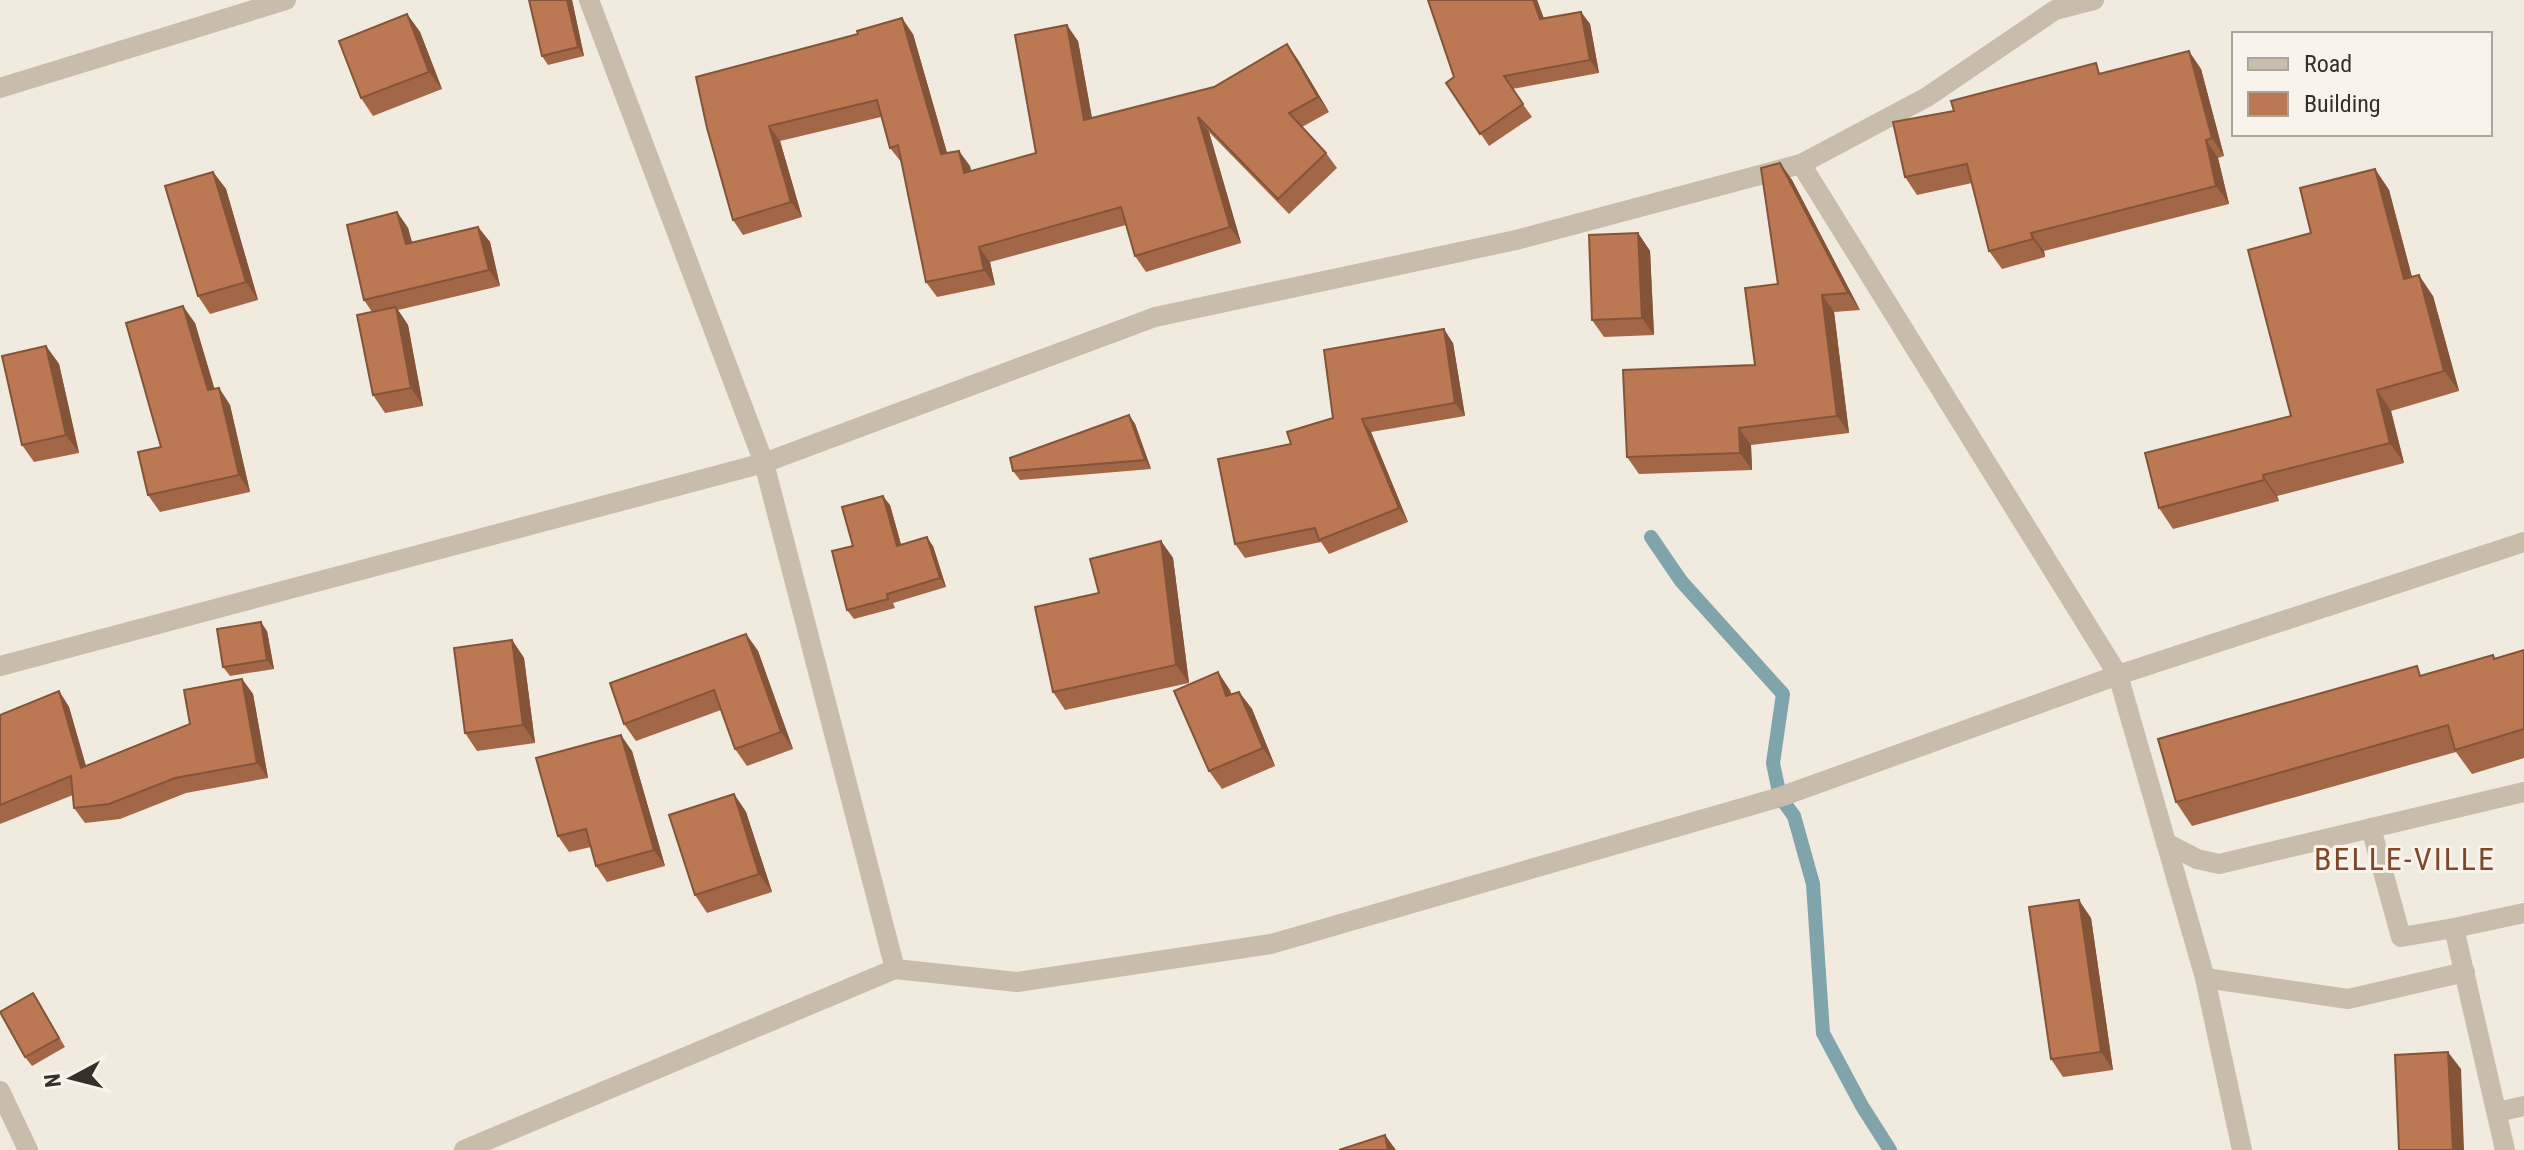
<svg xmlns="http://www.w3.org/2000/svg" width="2524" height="1150" font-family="'Roboto Condensed',sans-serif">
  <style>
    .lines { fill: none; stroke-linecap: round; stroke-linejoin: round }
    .stream { stroke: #80a4ab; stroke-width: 14 }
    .minor { stroke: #c8bcab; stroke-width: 20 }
    .wall { fill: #a26747 }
    .shaded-wall { fill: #845439 }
    .building { fill: #bc7852; stroke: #845439; stroke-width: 2 }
    .labels { text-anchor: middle; stroke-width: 6; stroke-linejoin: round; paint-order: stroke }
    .quarter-label { font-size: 32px; letter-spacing: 2px; fill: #7f482a; stroke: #f9f4eb }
  </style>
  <rect width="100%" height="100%" fill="#f1eadf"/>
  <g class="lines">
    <path class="stream" d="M1651,537L1681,581L1783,694L1773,763L1780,797L1794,816L1813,884L1823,1033L1862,1106L1890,1150"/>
    <g class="minor">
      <path d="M0,88L286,0"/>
      <path d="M1801,164L1927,97L2055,10L2094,0"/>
      <path d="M0,666L764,463L1155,317L1516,240L1801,164L2118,675L2205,978L2242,1150"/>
      <path d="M2371,828L2401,937L2454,928"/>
      <path d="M2166,843L2197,859L2219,864L2524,792"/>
      <path d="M895,969L1017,982L1271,944L1780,797L2118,675L2524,542"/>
      <path d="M2205,978L2348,999L2465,972"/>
      <path d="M0,1091L28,1150"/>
      <path d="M2497,1112L2524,1106"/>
      <path d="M464,1150L895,969L764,463L589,0"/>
      <path d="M2505,1150L2454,928L2524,913"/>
    </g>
  </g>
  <g class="wall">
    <path d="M572,0L584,56L548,65L542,56Z"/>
    <path d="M1428,0H1537L1544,19L1581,12L1590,24L1599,73L1512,89L1532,117L1489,146L1446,83L1454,77Z"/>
    <path d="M407,14L420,32L442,89L373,116L361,98Z"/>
    <path d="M913,34L947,153L970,166L971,171L1036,153L1078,41L1092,118L1214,87L1287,44L1298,60L1329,112L1302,127L1326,153L1337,168L1289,214L1209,132L1241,243L1146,272L1135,256L1126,225L990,262L995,285L937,297L926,282L902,163L890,148L881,117L780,141L802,217L743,235L733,220L707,128Z"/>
    <path d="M2201,69L2224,156L2218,158L2229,204L2044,251L2045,257L2002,269L1989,251L1972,183L1917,195L1905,177L1954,111L2103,73Z"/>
    <path d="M1780,163L1792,180L1860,310L1834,312L1849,433L1751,445L1752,470L1639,474L1627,457L1755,365L1778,284Z"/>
    <path d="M2375,169L2389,190L2412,277L2433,296L2459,391L2391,411L2404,463L2277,496L2279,501L2173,529L2159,508L2291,416L2311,233Z"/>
    <path d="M213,172L226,189L258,300L210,314L198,296Z"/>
    <path d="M397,212L408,228L412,243L478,227L490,242L500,286L398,310L408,325L423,406L385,413L373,395L372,312L364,300Z"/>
    <path d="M1638,233L1650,251L1654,335L1604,337L1592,320Z"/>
    <path d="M195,323L214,389L219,388L230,405L250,492L160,512L148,495Z"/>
    <path d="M1453,343L1465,416L1371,432L1408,522L1329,554L1321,542L1245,558L1235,544L1291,444Z"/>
    <path d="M46,346L59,364L79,453L34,462L22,445Z"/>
    <path d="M1129,415L1135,424L1151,469L1020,480L1013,471Z"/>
    <path d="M890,505L901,545L933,546L946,587L893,603L895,608L854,619L847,610L853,546Z"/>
    <path d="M1161,541L1173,558L1189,683L1065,710L1053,692L1099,593Z"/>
    <path d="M267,631L274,669L230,676L223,667Z"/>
    <path d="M746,634L758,651L793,749L747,766L735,749L721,710L636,741L624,724Z"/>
    <path d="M512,640L524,658L535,743L477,751L465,733Z"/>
    <path d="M2524,650V758L2472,774L2456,752L2192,826L2176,802L2423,675L2493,655L2496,659Z"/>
    <path d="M1218,672L1231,694L1239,692L1252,709L1275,766L1222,789L1209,771Z"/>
    <path d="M242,679L253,694L268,778L186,793L120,819L85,823L74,808L73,795L0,824V715L59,691L69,707L86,766L190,724Z"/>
    <path d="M632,751L665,866L607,882L596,866L591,847L569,852L558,836Z"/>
    <path d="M734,794L746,812L772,892L707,913L695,895Z"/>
    <path d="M2091,918L2113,1070L2063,1077L2051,1059Z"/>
    <path d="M33,993L65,1047L32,1066L25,1057Z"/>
  </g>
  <g class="shaded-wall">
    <path d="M567,0H572L584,56L578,47Z"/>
    <path d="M1533,0H1537L1549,32L1540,19Z"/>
    <path d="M1581,12L1590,24L1599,73L1590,60Z"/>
    <path d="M407,14L420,32L442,89L429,72Z"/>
    <path d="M902,18L913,34L952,170L941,154Z"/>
    <path d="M1067,25L1078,41L1095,135L1084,120Z"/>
    <path d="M1287,44L1298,60L1329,112L1318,97Z"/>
    <path d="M2189,51L2201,69L2224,156L2212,138Z"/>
    <path d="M1198,117L1209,132L1241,243L1230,227Z"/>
    <path d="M769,126L780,141L802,217L791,202Z"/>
    <path d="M2206,140L2218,158L2229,204L2216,186Z"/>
    <path d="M959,151L970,166L975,189L964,173Z"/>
    <path d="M1780,163L1792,180L1860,310L1848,293Z"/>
    <path d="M2375,169L2389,190L2418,300L2404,279Z"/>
    <path d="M213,172L226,189L258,300L246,282Z"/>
    <path d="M397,212L408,228L417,260L406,244Z"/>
    <path d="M478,227L490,242L500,286L489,270Z"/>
    <path d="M1638,233L1650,251L1654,335L1642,318Z"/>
    <path d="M2031,233L2044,251L2045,257L2033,239Z"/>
    <path d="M979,247L990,262L995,285L984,270Z"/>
    <path d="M2419,275L2433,296L2459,391L2444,371Z"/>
    <path d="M1822,295L1834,312L1849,433L1837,416Z"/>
    <path d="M183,306L195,323L220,407L208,390Z"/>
    <path d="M396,307L408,325L423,406L411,388Z"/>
    <path d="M1444,329L1453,343L1465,416L1455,403Z"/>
    <path d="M46,346L59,364L79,453L66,435Z"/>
    <path d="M219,388L230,405L250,492L239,475Z"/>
    <path d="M2377,390L2391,411L2404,463L2390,443Z"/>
    <path d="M1129,415L1135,424L1151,469L1145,460Z"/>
    <path d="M1362,419L1371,432L1408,522L1399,508Z"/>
    <path d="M1739,428L1751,445L1752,470L1740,453Z"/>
    <path d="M2263,475L2277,496L2279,501L2264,480Z"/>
    <path d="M883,496L890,505L904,555L897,546Z"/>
    <path d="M927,537L933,546L946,587L940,578Z"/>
    <path d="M1161,541L1173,558L1189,683L1176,665Z"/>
    <path d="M261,622L267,631L274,669L267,660Z"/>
    <path d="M746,634L758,651L793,749L781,732Z"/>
    <path d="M512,640L524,658L535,743L523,725Z"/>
    <path d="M1218,672L1230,690L1238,713L1226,696Z"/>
    <path d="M242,679L253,694L268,778L257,763Z"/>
    <path d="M59,691L69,707L91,784L81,768Z"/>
    <path d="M1239,692L1252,709L1275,766L1263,748Z"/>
    <path d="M621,735L632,751L665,866L654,850Z"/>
    <path d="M734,794L746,812L772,892L759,874Z"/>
    <path d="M2079,900L2091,918L2113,1070L2101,1052Z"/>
    <path d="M2448,1052L2461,1069L2464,1150H2453Z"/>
    <path d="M1385,1135L1396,1150H1388Z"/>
  </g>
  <g class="building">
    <path d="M529,0H567L578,47L542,56Z"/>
    <path d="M1428,0H1533L1540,19L1581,12L1590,60L1504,76L1523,104L1480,134L1446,83L1454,77Z"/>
    <path d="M407,14L429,72L361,98L339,41Z"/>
    <path d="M902,18L941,154L959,151L964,173L1036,153L1015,35L1067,25L1084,120L1214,87L1287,44L1318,97L1289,113L1326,153L1278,199L1198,117L1230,227L1135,256L1121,207L979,247L984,270L926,282L898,145L890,148L877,100L769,126L791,202L733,220L707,128L696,77L858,34L857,31Z"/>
    <path d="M2189,51L2212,138L2206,140L2216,186L2031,233L2033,239L1989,251L1967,164L1905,177L1893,122L1954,111L1951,101L2096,63L2099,74Z"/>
    <path d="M1780,163L1848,293L1822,295L1837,416L1739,428L1740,453L1627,457L1623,370L1755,365L1745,288L1778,284L1761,168Z"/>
    <path d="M2375,169L2404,279L2419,275L2444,371L2377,390L2390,443L2263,475L2264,480L2159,508L2145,453L2291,416L2248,250L2311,233L2300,188Z"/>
    <path d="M213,172L246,282L198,296L165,186Z"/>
    <path d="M397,212L406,244L478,227L489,270L364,300L347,225Z"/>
    <path d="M1638,233L1642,318L1592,320L1589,235Z"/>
    <path d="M183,306L208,390L219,388L239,475L148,495L138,452L161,447L126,323Z"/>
    <path d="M396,307L411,388L373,395L357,315Z"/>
    <path d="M1444,329L1455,403L1362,419L1399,508L1319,540L1315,528L1235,544L1218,459L1291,444L1287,432L1333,418L1324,350Z"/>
    <path d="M46,346L66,435L22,445L2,356Z"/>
    <path d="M1129,415L1145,460L1013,471L1010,458Z"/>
    <path d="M883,496L897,546L927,537L940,578L887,594L888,599L847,610L832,551L853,546L842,507Z"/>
    <path d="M1161,541L1176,665L1053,692L1035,607L1099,593L1090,559Z"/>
    <path d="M261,622L267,660L223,667L217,629Z"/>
    <path d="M746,634L781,732L735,749L714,690L624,724L610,683Z"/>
    <path d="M512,640L523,725L465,733L454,648Z"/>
    <path d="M2524,650V729L2455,750L2448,725L2176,802L2158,739L2417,666L2420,676L2493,655L2494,659Z"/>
    <path d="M1218,672L1226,696L1239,692L1263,748L1209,771L1174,691Z"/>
    <path d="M242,679L257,763L175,778L109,804L74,808L71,776L0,805V715L59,691L81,768L190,724L184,690Z"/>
    <path d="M621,735L654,850L596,866L586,829L558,836L536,758Z"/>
    <path d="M734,794L759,874L695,895L669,815Z"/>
    <path d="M2079,900L2101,1052L2051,1059L2029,907Z"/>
    <path d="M33,993L59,1038L25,1057L0,1012Z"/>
    <path d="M2448,1052L2453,1150H2399L2395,1055Z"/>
    <path d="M1385,1135L1388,1150H1339Z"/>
  </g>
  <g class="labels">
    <g class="quarter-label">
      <text x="2405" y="870">BELLE-VILLE</text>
    </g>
  </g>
  <rect x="2232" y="32" width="260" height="104" fill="#f9f4eb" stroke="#aba59e" stroke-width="2"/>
  <rect x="2248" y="58" width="40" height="12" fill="#c8bcab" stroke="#aba59e" stroke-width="2"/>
  <text x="2304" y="72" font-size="24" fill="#362f2a">Road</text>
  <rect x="2248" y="92" width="40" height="24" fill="#bc7852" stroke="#aba59e" stroke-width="2"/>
  <text x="2304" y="112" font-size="24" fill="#362f2a">Building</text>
  <g transform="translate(72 1078) rotate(263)" stroke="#f9f4eb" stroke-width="6" paint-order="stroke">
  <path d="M0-6L14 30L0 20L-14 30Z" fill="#362f2a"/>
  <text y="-12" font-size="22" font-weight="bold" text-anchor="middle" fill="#362f2a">N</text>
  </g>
</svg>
